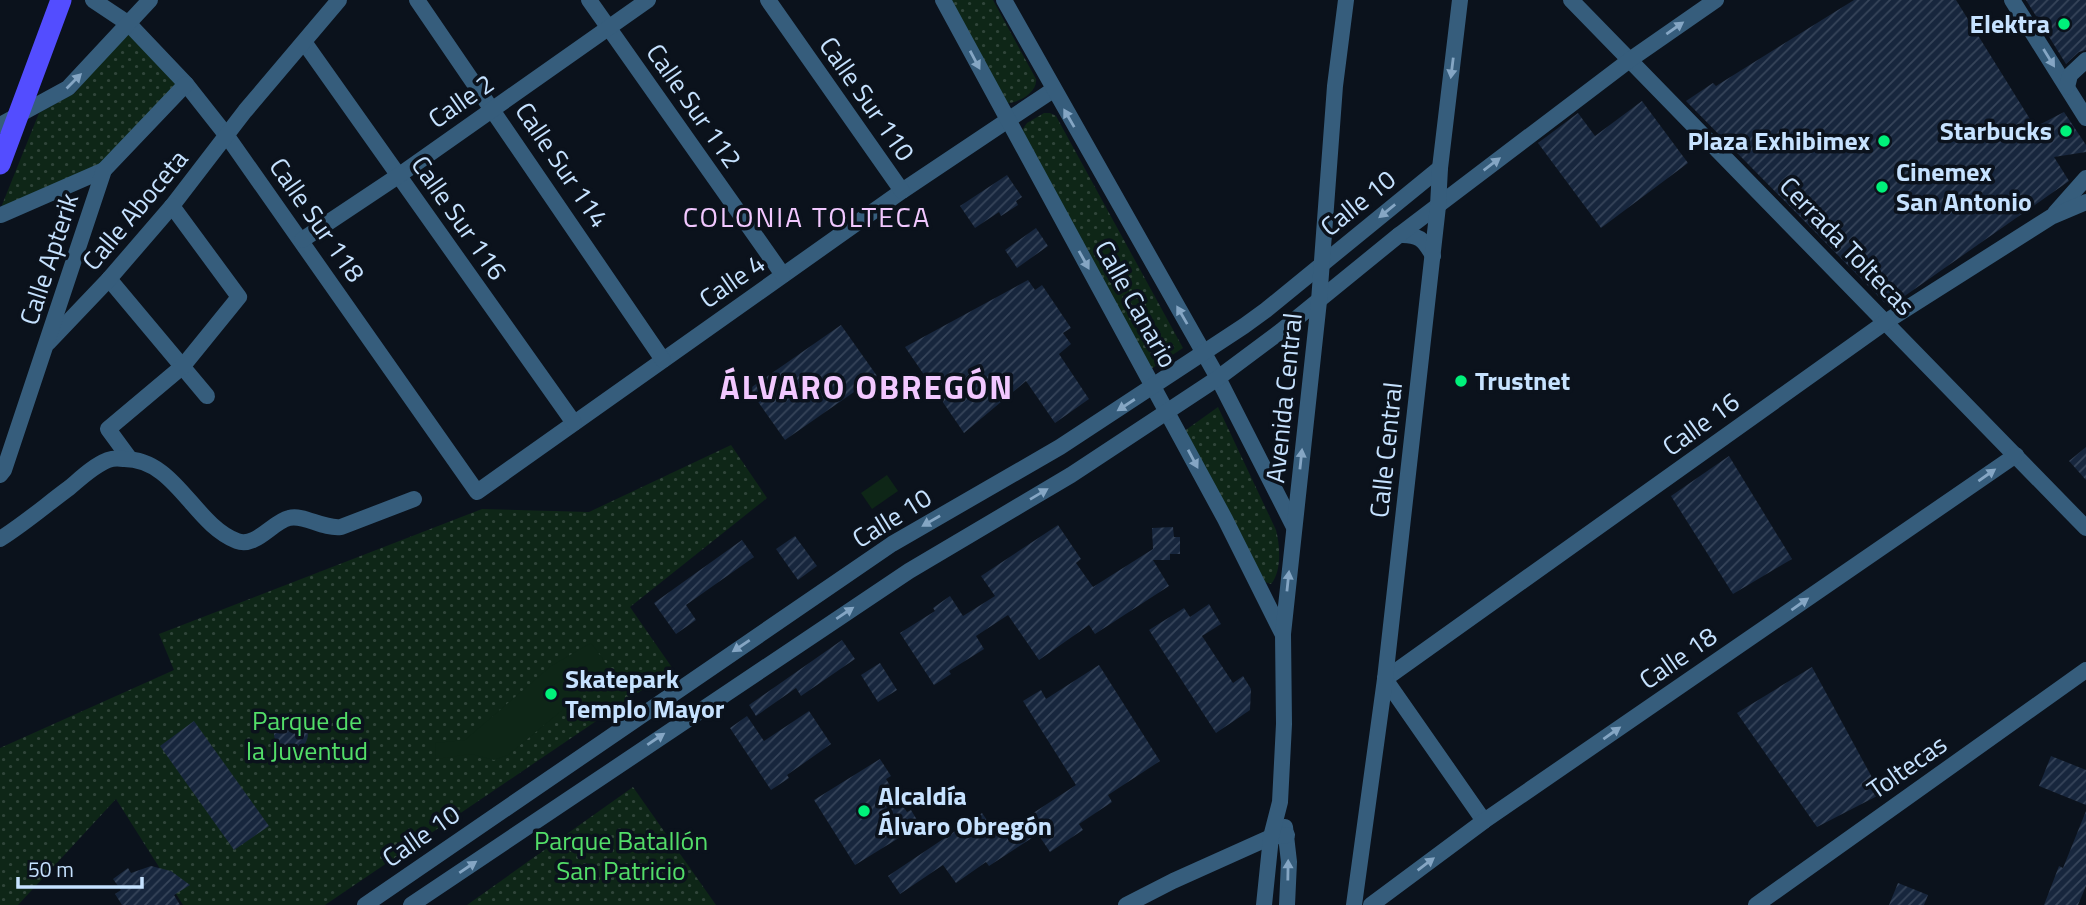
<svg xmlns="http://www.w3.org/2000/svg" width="2086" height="905" font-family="'Titillium Web',sans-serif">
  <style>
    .park { fill: url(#park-dots) }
    .garden { fill: #0e2617 }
    .building { fill: url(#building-hatch) }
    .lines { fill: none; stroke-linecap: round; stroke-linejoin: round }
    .minor { stroke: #365d7c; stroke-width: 16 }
    .major { stroke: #534dff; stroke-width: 21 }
    .oneway { fill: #85a6c4 }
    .poi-dot { fill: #00f17a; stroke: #0b121c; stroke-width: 2.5 }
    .labels { text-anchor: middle; stroke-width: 7; stroke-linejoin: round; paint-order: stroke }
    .poi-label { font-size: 26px; font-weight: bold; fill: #c6e2ff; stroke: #0b121c; text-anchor: start }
    .street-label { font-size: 26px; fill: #c6e2ff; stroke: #0b121c }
    .park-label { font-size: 26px; fill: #53de69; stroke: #0b121c }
    .neighbourhood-label { font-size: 28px; letter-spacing: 2px; fill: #f2c8ff; stroke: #0b121c }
    .district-label { font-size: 33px; font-weight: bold; letter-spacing: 2px; fill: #f2c8ff; stroke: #0b121c }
  </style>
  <defs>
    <pattern id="park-dots" width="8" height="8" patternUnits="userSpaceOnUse" patternTransform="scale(1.75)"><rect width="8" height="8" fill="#0e2617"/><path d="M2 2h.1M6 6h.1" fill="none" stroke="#30453a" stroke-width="1.8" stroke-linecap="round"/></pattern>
    <pattern id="building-hatch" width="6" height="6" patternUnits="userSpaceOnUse" patternTransform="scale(1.75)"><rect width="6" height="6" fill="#17263d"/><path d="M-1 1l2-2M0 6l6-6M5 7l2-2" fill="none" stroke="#37455a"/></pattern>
  </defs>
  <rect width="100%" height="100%" fill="#0b121c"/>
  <g class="park">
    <path d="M946,0H993L1036,79C1038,92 1018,104 1005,103Z"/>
    <path d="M126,30L182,84L103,167L0,210L39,113L75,93Z"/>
    <path d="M1044,113H1050L1056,116L1183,348L1148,371L1022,130L1027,123Z"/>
    <path d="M1218,407L1276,530C1280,545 1282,571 1271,584L1265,582L1183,432Z"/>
    <path d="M731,445L767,498L630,607L673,669L325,905H183L116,799L18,905H0V748L174,670L159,634L482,509L589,512Z"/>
    <path d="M633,787L716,905H467Z"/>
  </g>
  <g class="garden">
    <path d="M887,475L898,491L872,509L861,493Z"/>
    <path d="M591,643L611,670L508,755L494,760L471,754L436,759L435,743L465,740L551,666Z"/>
  </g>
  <g class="building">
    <path d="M1854,0H1956L2035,127L2064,112L2086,145V152L2054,157L2069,181L1889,307L1686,101L1713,83L1716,86Z"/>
    <path d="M2026,0H2086V50L2079,52L2066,64Z"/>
    <path d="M1642,101L1688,163L1601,228L1538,143L1578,113L1595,136Z"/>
    <path d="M1007,175L1022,197L1016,201L1018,205L1001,216L999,212L975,228L960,206Z"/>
    <path d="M1036,228L1048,246L1017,268L1005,250Z"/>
    <path d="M1028,280L1035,290L1042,285L1071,328L1063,333L1071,344L1059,354L1089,399L1055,423L1026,381L964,433L905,347Z"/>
    <path d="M841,325L877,376L785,440L749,389Z"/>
    <path d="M2086,447V480L2069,461Z"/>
    <path d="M1729,456L1792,559L1733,594L1671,496Z"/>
    <path d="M1058,525L1081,559L1076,563L1093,587L1153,549L1152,528L1173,527L1174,537H1180V554H1170V560H1153L1169,586L1095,634L1089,625L1039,660L1008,615L976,636L984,649L949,671L951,674L934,685L900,633L935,611L933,608L950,596L963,616L995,596L981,576Z"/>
    <path d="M795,536L817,566L798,580L776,549Z"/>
    <path d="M742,540L754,557L686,605L696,620L676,634L654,603Z"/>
    <path d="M1209,604L1221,624L1202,636L1233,683L1243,676L1251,689L1250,710L1216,733L1149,630L1184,608L1190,617Z"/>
    <path d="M842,640L855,659L801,696L796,688L756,716L749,705Z"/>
    <path d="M880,663L897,690L878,702L861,675Z"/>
    <path d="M1099,665L1160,761L1108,795L1112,802L1079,824L1083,830L1050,852L1038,834L989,866L986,862L956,883L943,865L900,894L888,876L982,813L998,836L1076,785L1023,701L1041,690L1046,699Z"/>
    <path d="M1812,667L1881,794L1817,827L1737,713Z"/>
    <path d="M809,711L831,744L787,775L789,778L771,790L730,728L747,716L764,741Z"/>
    <circle cx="291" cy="734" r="17"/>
    <path d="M194,721L269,826L234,850L160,746Z"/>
    <path d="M2051,756L2086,770V805L2039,786Z"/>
    <path d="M880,759L891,776L886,779L907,812L911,810L920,825L855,865L814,800Z"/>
    <path d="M2086,811V886L2078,905H2044L2059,866L2063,868Z"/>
    <path d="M151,866L171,871L190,885L174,895L180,905H122L115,894L121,890L113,879L128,868L131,873Z"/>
    <path d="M1898,883L1928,895L1924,905H1889Z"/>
  </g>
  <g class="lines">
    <g class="minor">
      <path d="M93,0L129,24L186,84L227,136L477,492L902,191L1053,90"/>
      <path d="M417,0L663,360"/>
      <path d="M589,0L783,275"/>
      <path d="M768,0L902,191"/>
      <path d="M943,0L1225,519L1282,633"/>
      <path d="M1004,0L1218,378L1294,527"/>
      <path d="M1571,0L2086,528"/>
      <path d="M2012,0L2086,118"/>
      <path d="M304,42L574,423"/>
      <path d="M2067,87L2070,75L2086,60"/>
      <path d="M0,125L68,88L150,0"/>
      <path d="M2055,213L2086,178"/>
      <path d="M1,215L104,170"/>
      <path d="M1399,235C1418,234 1424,239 1433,256"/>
      <path d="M302,240L398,176L648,0"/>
      <path d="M109,279L207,396"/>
      <path d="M48,343L109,279L172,206L245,111L339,0"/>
      <path d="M130,459L108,429L183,366L239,297L172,206"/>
      <path d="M0,475L4,470L104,170L186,84"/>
      <path d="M0,539C24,524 46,505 69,488C81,478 93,466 108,460C113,458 118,458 124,459C176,459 193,524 237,541C256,548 272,522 289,518C304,514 322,529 341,527L414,499"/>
      <path d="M1385,679L1887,321L2051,217L2086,202"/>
      <path d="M1385,679L1484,821"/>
      <path d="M1285,827L1289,862L1287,905"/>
      <path d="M365,905L892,544L1060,447L1244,326L1266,310L1440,168"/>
      <path d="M411,905L909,571L1071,475L1218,378L1281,331L1399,235L1631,59L1716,0"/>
      <path d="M1126,905L1173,881L1271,837L1287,835"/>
      <path d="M1264,905L1271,837L1280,802L1284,724L1283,634L1319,301L1335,86L1346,0"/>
      <path d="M1354,905L1385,679L1438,206L1440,168L1460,0"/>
      <path d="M1371,905L1484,821L2016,455"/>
      <path d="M1756,905L2086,670"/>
    </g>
    <path class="major" d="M0,164L61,0"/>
  </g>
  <defs><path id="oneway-solid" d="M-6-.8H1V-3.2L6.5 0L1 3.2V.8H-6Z" transform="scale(1.75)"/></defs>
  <g class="oneway">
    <use href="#oneway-solid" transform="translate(1675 28) rotate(-35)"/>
    <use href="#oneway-solid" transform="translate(2049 58) rotate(58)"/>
    <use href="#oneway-solid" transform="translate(975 60) rotate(62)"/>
    <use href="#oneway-solid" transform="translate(1452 68) rotate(97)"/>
    <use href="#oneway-solid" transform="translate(74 81) rotate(-45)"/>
    <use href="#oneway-solid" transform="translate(1069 118) rotate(-120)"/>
    <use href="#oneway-solid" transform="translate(1492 164) rotate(-37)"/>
    <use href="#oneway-solid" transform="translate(1387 211) rotate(141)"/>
    <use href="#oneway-solid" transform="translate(1084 260) rotate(61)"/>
    <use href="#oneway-solid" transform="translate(1182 315) rotate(-120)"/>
    <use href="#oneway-solid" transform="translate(1126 405) rotate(147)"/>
    <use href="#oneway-solid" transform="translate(1193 459) rotate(62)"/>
    <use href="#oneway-solid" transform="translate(1301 459) rotate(-84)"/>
    <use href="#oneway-solid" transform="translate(1987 475) rotate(-35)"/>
    <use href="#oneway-solid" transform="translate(1039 494) rotate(-31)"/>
    <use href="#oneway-solid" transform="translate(931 521) rotate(150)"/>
    <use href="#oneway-solid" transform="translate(1288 581) rotate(-84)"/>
    <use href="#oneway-solid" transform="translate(1800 604) rotate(-35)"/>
    <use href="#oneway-solid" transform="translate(845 613) rotate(-34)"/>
    <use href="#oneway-solid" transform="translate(741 646) rotate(146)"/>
    <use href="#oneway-solid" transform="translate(1612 733) rotate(-35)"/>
    <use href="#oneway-solid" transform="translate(656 739) rotate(-34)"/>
    <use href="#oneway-solid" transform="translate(1426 864) rotate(-37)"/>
    <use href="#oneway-solid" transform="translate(468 867) rotate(-34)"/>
    <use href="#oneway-solid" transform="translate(1288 870) rotate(-89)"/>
  </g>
  <g class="poi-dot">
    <circle cx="2064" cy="24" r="7"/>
    <circle cx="2066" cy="131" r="7"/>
    <circle cx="1884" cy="141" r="7"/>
    <circle cx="1882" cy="187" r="7"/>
    <circle cx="1461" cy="381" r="7"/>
    <circle cx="551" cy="694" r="7"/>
    <circle cx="864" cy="811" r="7"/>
  </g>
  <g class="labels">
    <g class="poi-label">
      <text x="2050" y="33" text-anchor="end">Elektra</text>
      <text x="2052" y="140" text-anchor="end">Starbucks</text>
      <text x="1870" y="150" text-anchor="end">Plaza Exhibimex</text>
      <text x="1896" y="181">Cinemex<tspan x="1896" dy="30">San Antonio</tspan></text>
      <text x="1475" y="390">Trustnet</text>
      <text x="565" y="688">Skatepark<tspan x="565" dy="30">Templo Mayor</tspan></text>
      <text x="878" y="805">Alcaldía<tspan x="878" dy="30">Álvaro Obregón</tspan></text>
    </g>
    <g class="street-label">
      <text transform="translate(867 99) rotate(55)" y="9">Calle Sur 110</text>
      <text transform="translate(461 101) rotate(-35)" y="9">Calle 2</text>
      <text transform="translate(694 106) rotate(55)" y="9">Calle Sur 112</text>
      <text transform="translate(562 165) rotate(56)" y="9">Calle Sur 114</text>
      <text transform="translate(1358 203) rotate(-39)" y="9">Calle 10</text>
      <text transform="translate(135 210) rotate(-50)" y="9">Calle Aboceta</text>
      <text transform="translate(459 218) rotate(55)" y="9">Calle Sur 116</text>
      <text transform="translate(317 220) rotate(55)" y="9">Calle Sur 118</text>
      <text transform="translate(1847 246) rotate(46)" y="9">Cerrada Toltecas</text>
      <text transform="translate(49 259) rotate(-72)" y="9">Calle Apterik</text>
      <text transform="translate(732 281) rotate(-35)" y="9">Calle 4</text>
      <text transform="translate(1136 304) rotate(61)" y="9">Calle Canario</text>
      <text transform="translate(1284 398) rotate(-84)" y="9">Avenida Central</text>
      <text transform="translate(1701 424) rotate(-36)" y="9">Calle 16</text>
      <text transform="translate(1386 450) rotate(-84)" y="9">Calle Central</text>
      <text transform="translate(892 518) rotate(-32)" y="9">Calle 10</text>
      <text transform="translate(1678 658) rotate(-35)" y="9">Calle 18</text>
      <text transform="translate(1907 767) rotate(-35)" y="9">Toltecas</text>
      <text transform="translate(421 836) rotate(-35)" y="9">Calle 10</text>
    </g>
    <g class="park-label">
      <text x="307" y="730">Parque de<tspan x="307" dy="30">la Juventud</tspan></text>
      <text x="621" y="850">Parque Batallón<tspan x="621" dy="30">San Patricio</tspan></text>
    </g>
    <g class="neighbourhood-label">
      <text x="807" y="227">COLONIA TOLTECA</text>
    </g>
    <g class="district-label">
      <text x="867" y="399">ÁLVARO OBREGÓN</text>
    </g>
  </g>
  <path d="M18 877v10h124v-10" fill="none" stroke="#c6e2ff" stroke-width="3.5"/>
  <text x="28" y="877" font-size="21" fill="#c6e2ff" stroke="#0b121c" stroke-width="5" paint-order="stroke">50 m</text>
</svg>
